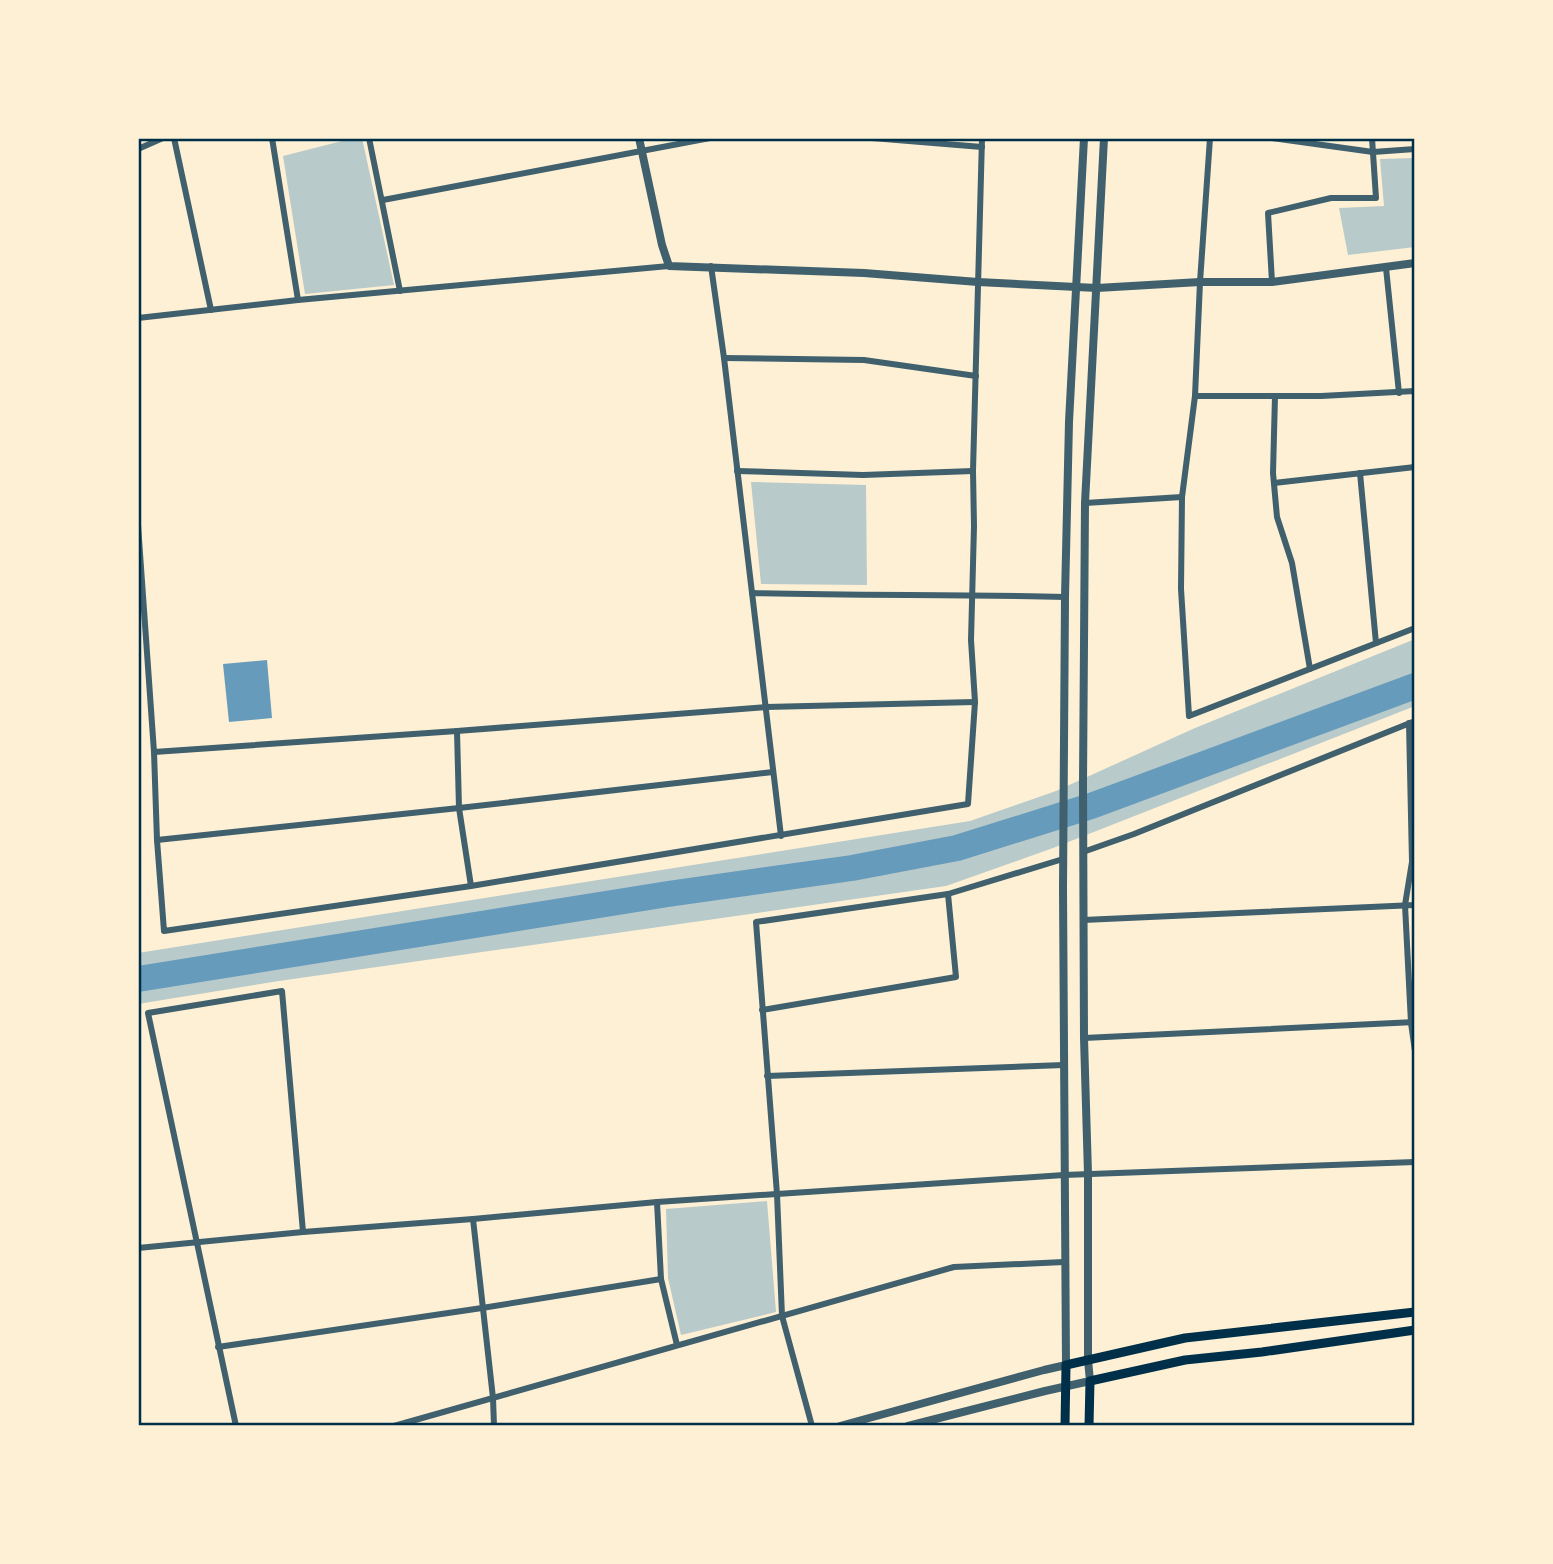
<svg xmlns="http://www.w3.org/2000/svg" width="1553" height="1564" font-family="'IBM Plex Serif',serif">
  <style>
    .green { fill: #b9caca }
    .water { fill: #669bbc }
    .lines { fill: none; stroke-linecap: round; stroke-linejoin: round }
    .river { stroke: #669bbc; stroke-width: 26 }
    .minor { stroke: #3f606c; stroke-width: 6 }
    .tertiary { stroke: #3f606c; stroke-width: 8 }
    .secondary { stroke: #003049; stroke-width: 9 }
    .neatline { fill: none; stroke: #003049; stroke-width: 2.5 }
  </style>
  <rect width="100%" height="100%" fill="#fdf0d5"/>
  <g class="green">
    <path d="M354,138H362L394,285L305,294L283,156Z"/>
    <path d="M1415,158V247L1348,255L1339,208L1384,206L1380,159Z"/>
    <path d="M751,482L866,485L867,585L761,584Z"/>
    <path d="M1415,639V706L1053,848L946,886L279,981L138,1004V953L970,821L1056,791L1195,728Z"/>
    <path d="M767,1201L776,1312L681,1335L668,1278L666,1209Z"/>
  </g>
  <path class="water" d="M267,660L272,718L229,722L223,664Z"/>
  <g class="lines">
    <path class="river" d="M138,979L668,894L852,868L957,848L1091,806L1415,686"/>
    <g class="minor">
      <path d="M174,138L211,310"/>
      <path d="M272,138L298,300"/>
      <path d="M369,138L400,291"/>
      <path d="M872,138L982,147"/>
      <path d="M1210,138L1200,282L1195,396L1182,497L1181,589L1189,716L1415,628"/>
      <path d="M1272,138L1373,152L1415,149"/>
      <path d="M138,149L163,138"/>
      <path d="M383,200L710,138"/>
      <path d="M711,266L724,358L781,836"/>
      <path d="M1386,268L1399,393"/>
      <path d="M1272,282L1268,213L1331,198H1376L1372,138"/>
      <path d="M138,318L298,300L669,266"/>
      <path d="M724,358L864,360L976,376"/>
      <path d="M1195,396H1321L1415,391"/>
      <path d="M1275,396L1273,473L1277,517L1292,563L1310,669"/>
      <path d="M737,471L863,475L973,471"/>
      <path d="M1360,473L1376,643"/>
      <path d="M1274,483L1415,467"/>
      <path d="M1085,503L1182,497"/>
      <path d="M138,525L154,752L157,840L164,931L471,886L968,804L975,702L971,640L974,526L973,471L982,138"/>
      <path d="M752,593C856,596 961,594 1065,597"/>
      <path d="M1409,723L1412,862L1405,905L1411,1023L1415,1051"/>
      <path d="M457,731L459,808L471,886"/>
      <path d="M154,752L457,731L766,707L975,702"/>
      <path d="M157,840L459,808L773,772"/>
      <path d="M1083,852L1134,834L1415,721"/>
      <path d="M1083,920L1415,905"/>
      <path d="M762,1010L956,977L948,894"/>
      <path d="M1084,1038L1415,1022"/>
      <path d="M767,1076L1064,1065"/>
      <path d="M657,1202L661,1279L677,1345"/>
      <path d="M473,1219L493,1398L494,1426"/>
      <path d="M138,1248L303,1232L473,1219L657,1202L777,1194L1064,1175L1415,1162"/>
      <path d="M218,1347L482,1308L661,1279"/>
      <path d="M236,1426L148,1013L282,991L303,1232"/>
      <path d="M394,1426L954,1267L1064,1262"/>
      <path d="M812,1426L782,1316L777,1194L756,922L948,894L1063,859"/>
    </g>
    <g class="tertiary">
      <path d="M639,138L662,245L669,266L864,273L978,282L1097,288L1200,282H1272L1415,263"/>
      <path d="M840,1426L1044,1370L1066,1365L1063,889L1065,597L1069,422L1084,138"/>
      <path d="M908,1426L1045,1391L1090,1381L1088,1360V1174L1084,1038L1083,783L1085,503L1104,138"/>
    </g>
    <g class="secondary">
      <path d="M1065,1426L1066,1365L1185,1338L1415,1312"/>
      <path d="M1089,1426L1090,1381L1185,1360L1262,1352L1415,1330"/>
    </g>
  </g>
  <rect width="1553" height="1564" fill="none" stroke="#fdf0d5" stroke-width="280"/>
  <rect x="140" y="140" width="1273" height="1284" class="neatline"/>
</svg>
